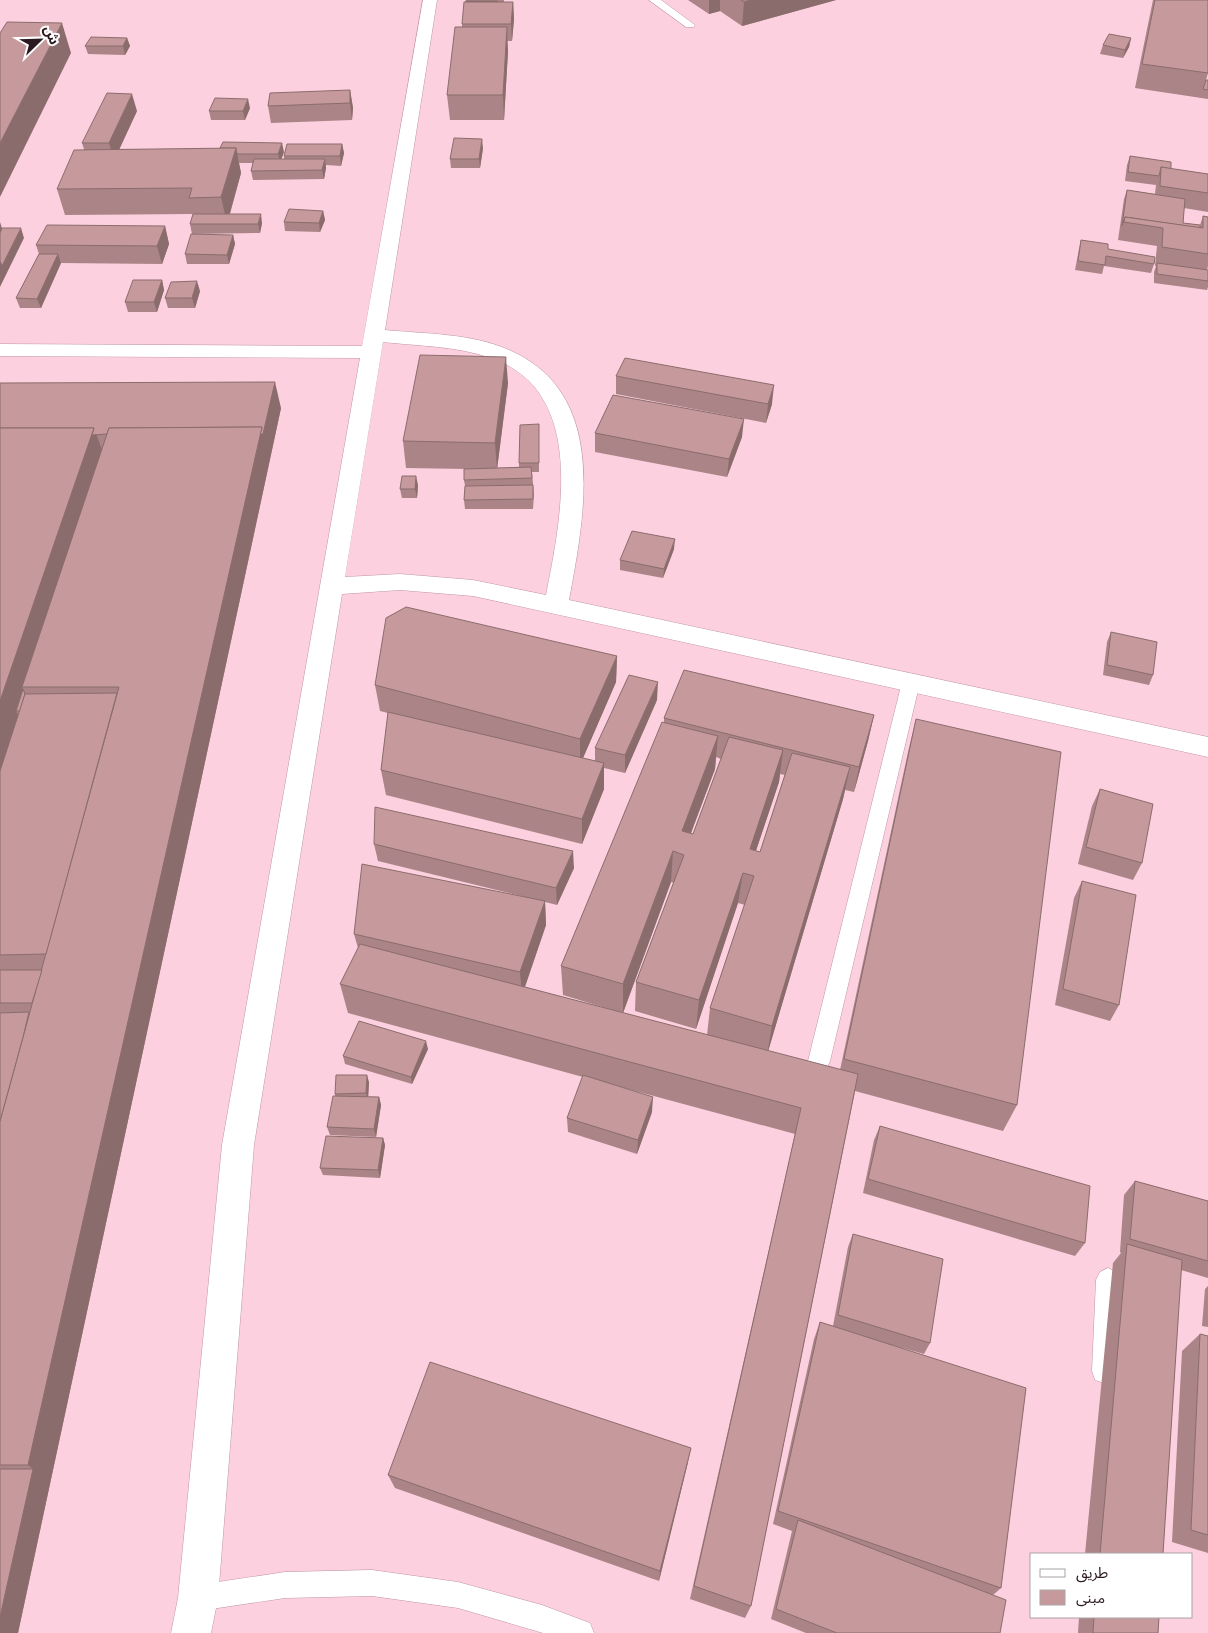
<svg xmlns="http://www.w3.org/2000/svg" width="1208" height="1633" font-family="'Roboto Serif','Noto Sans Arabic',serif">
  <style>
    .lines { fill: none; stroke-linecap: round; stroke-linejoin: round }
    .lane-casing { stroke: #c096a5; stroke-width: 1 }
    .street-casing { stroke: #c096a5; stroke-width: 1 }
    .lane { fill: #fff; fill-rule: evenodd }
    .street { fill: #fff; fill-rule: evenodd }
    .wall { fill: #aa8486; fill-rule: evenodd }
    .shaded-wall { fill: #8b6c6d }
    .building { fill: #c69a9c; stroke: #8b6c6d }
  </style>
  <rect width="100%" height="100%" fill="#fcd0df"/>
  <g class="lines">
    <g class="lane-casing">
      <g id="lane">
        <path d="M649,0H661L695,25L694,27H686Z"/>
        <path d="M911,676L917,678L920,682L830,1061L827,1068L819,1071L811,1068L808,1061L902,682L905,678Z"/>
        <path d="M1108,1268L1116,1272L1120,1280L1116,1371L1113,1380L1104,1383L1095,1380L1092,1371L1096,1280L1100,1272Z"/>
        <path d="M372,1570L458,1582L542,1605L590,1623L594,1633H543L458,1608L372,1596L285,1598L198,1611L188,1608L185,1598L188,1588L198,1585L285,1572Z"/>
      </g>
    </g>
    <g class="street-casing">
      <path id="street" d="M423,0H437L385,330C425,334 471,333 509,350C609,393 585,514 569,600L1208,737V757L473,596L400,590L342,594L254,1145L218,1598L211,1633H171L178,1598L222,1145L360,358L0,356V344L362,346ZM383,342C419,346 457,346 491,358C588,391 561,519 546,595L473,580L400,574L345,577Z"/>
    </g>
    <use href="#lane" class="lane"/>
    <use href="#street" class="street"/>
  </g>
  <g class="wall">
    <path d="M466,0H504V2H513L514,19L512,41H507L508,51L504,120H450L447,95L462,27V24Z"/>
    <path d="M688,0H836L742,26L720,11L709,14Z"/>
    <path d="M1153,0H1208V73L1206,80H1208V99L1135,88Z"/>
    <path d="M127,38L130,46L125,55L88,54L85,46Z"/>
    <path d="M1131,38L1129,47L1123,58L1100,54L1103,45Z"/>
    <path d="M350,90L353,108L352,120L271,123L268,106Z"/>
    <path d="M250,108L245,120H211L209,111Z"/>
    <path d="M137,111L119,149L284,152L281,159H284V156L342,144L344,153L341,166L326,165V168L324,179L253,180L251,171L253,163H239L241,173L230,214L262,223L260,233L192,234L190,224L193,214L65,215L57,189L84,149L82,143Z"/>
    <path d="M483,148L480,168H451L450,159Z"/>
    <path d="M1130,156L1171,169L1208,174V212L1184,208L1183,223L1200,225L1203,216L1208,217V266L1207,270H1208V287L1207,290L1154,283V272L1156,266H1155L1157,246L1118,240L1124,199L1127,190L1155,194L1156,185L1125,181L1127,165Z"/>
    <path d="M323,211L325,220L320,232L285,231L284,222Z"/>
    <path d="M165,226L169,244L162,264L61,263L41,308H20L16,298L39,254L36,245Z"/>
    <path d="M233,235L235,244L229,264H187L185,254Z"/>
    <path d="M1081,240L1108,249L1154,264L1151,273L1104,266L1102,274L1075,270L1079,249Z"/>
    <path d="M162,280L164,290L157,312H128L125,302Z"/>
    <path d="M200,291L195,308H168L165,298Z"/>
    <path d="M616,376L772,404L766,423L616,394Z"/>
    <path d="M0,383L281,408L18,1633H0Z"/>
    <path d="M508,383L497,468L519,467V463L539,424V472H532L534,495L533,509H465L464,500L465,486L464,480L466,469L406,468L403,441Z"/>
    <path d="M595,433L742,437L727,477L595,452Z"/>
    <path d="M418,485L417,498H402L400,489Z"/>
    <path d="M674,549L663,578L620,570V560Z"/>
    <path d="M1111,632L1153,675L1149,685L1103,675L1107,642Z"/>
    <path d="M617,656L616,682L583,758L595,761V748L657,700L625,773L604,768V789L582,844L386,795L381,770L388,713L380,711L375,685Z"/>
    <path d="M874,715L868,741L854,792L845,790L843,799L768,1051L840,1070L908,752L916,719L1017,1105L1003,1131L855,1091L751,1606L745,1618L690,1599L795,1134L613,1085L652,1112L637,1154L568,1132L567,1118L583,1077L348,1013L340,984L358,948L354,934L533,899L378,861L374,844L574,868L557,905L545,902L546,925L525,987L622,1013L563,995L561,966L664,722V718ZM716,757L721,759L693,834L691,833L715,769ZM780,774L785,775L760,852L756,851L779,782ZM671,882L674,883L636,982L635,1011L696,1029L738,903L745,905L710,1008L707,1035L623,1013Z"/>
    <path d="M1100,789L1142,863L1133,880L1078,864L1092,806Z"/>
    <path d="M1082,881L1119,1005L1110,1021L1055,1005L1074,898Z"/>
    <path d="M428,1049L412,1084L345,1064L343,1056Z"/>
    <path d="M369,1082L368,1097H379L381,1105L376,1137L330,1135L327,1127L335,1096V1094Z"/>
    <path d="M880,1126L1085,1243L1075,1256L863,1193L874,1140Z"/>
    <path d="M383,1138L385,1145L380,1178L323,1175L320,1168Z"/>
    <path d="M1135,1181L1208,1201V1278L1181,1270L1163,1554H1085L1113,1263L1121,1253L1120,1252L1124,1195Z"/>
    <path d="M853,1234L930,1343L924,1354L892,1345L1001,1588L993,1595L1000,1633H806L771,1619L792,1531L773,1524L814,1339L820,1322L833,1326L848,1247Z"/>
    <path d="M1208,1286V1327L1202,1326L1205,1289Z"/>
    <path d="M1200,1334L1208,1336V1553L1172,1542L1182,1351Z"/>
    <path d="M688,1462L659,1581L395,1488L388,1475Z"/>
    <path d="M1079,1617H1159L1158,1633H1078Z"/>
  </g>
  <g class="shaded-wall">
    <path d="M709,0H720V11L709,14Z"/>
    <path d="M741,0H836L742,26L744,2Z"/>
    <path d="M513,2L514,19L512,41L511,24Z"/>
    <path d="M62,23L71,53L0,197V143Z"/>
    <path d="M507,27L508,51L504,120L503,95Z"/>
    <path d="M127,38L130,46L125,55L123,46Z"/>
    <path d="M1131,38L1129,47L1123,58L1125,50Z"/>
    <path d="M350,90L353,108L352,120L350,103Z"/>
    <path d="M132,94L137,111L114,161L109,143Z"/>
    <path d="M248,99L250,108L245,120L243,111Z"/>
    <path d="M482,139L483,148L480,168L479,159Z"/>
    <path d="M282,143L284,152L280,163L278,154Z"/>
    <path d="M342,144L344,153L341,166L340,156Z"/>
    <path d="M236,148L241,173L227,223L221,197Z"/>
    <path d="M325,159L326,168L324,179L322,170Z"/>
    <path d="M323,211L325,220L320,232L319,223Z"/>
    <path d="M261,214L262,223L260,233L258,224Z"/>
    <path d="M0,222L5,238L0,248Z"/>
    <path d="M165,226L169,244L162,264L157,246Z"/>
    <path d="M21,228L24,238L0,287V261Z"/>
    <path d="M233,235L235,244L229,264L227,255Z"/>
    <path d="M58,254L61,263L41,308L37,299Z"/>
    <path d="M162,280L164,290L157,312L154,302Z"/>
    <path d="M197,281L200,291L195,308L192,298Z"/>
    <path d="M506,357L508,383L497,470L495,443Z"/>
    <path d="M275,382L281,408L18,1633H0V1617L33,1469L28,1465L262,427Z"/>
    <path d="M774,385L772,404L766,423L768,404Z"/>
    <path d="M744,419L742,437L727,477L729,459Z"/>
    <path d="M94,428L106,461L22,687L28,699L16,711L21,720L0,783V701Z"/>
    <path d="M416,476L418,485L417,498L415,489Z"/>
    <path d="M675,539L674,549L663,578L664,569Z"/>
    <path d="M617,656L616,682L580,765V739Z"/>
    <path d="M658,682L657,700L625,773V755Z"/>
    <path d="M874,715L868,741L854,792L859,767Z"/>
    <path d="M718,736L715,769L683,854L682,831Z"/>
    <path d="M783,750L779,782L748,874L750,849Z"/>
    <path d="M604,763V789L582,844V819Z"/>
    <path d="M850,767L843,799L767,1055L772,1026Z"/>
    <path d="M573,851L574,868L557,905L556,888Z"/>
    <path d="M673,851L671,882L623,1013V984Z"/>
    <path d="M743,873L738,903L696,1029L699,1000Z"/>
    <path d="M545,901L546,925L522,995L520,972Z"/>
    <path d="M426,1041L428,1049L412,1084L411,1077Z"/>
    <path d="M367,1075L369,1082L368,1101L366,1093Z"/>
    <path d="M379,1097L381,1105L376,1137L374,1129Z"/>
    <path d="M653,1097L652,1112L637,1154L638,1140Z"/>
    <path d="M383,1138L385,1145L380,1178L378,1170Z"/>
    <path d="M691,1448L688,1462L659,1581L660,1571Z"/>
  </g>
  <g class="building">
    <path d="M741,0H751L744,2Z"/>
    <path d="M1155,0H1208V73L1142,64Z"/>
    <rect x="466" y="1" width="31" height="1"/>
    <path d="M464,2H513L511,24H462Z"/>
    <path d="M7,22L62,23L0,143V33Z"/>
    <path d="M455,27H507L503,95H447Z"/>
    <path d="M1109,34L1131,38L1125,50L1103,45Z"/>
    <path d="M91,37L127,38L123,46H85Z"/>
    <path d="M1206,80H1208V90L1203,89Z"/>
    <path d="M350,90V103L268,106L270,93Z"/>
    <path d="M107,93L132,94L109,143H82Z"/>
    <path d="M215,98L248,99L243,111H209Z"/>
    <path d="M454,138L482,139L479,159H450Z"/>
    <path d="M223,142L282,143L278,154H237L236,148H220Z"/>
    <path d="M287,144H342L340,156H284Z"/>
    <path d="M236,148L221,197L189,198L192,188L57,189L74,150Z"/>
    <path d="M1130,156L1171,162V169L1161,167L1159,176L1128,172Z"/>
    <path d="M254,159H325L322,170L251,171Z"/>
    <path d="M1161,167L1208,174V193L1160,186Z"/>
    <path d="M1127,190L1185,199L1183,223L1200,225V228L1125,217L1122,226Z"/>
    <path d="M289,209L323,211L319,223L284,222Z"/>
    <path d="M193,214H261L258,224H190Z"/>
    <path d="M1203,216L1208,217V254L1162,247L1163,228L1124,222L1125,217L1203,228Z"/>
    <path d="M47,225L165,226L157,246L36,245Z"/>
    <path d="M2,228H21L2,266L0,261V233Z"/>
    <path d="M191,234L233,235L227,255L185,254Z"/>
    <path d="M1081,240L1108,244V249L1155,257L1154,264L1106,256L1105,265L1078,261Z"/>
    <path d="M39,254H58L37,299L16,298Z"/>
    <path d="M1157,263L1208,270V281L1157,274Z"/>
    <path d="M133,280H162L154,302H125Z"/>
    <path d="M197,281L192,298H165L171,282Z"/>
    <path d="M420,355L506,357L495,443L403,441Z"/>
    <path d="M625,358L774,385L768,404L616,376Z"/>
    <path d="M275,382L263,434H260L262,427L109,428L107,434L92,435L94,428H0V383Z"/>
    <path d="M613,395L744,419L729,459L595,433Z"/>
    <path d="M539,424V463H519L520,425Z"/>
    <path d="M262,427L28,1465H0V1121L119,687H22L109,428Z"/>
    <path d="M0,428H94L0,701Z"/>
    <path d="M531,467L532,478L464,480V469Z"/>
    <path d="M402,476H416L415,489H400Z"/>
    <path d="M533,485V499L464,500L465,486Z"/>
    <path d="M632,531L675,539L664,569L620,560Z"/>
    <path d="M406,607L617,656L580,739L375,685L386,618Z"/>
    <path d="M1111,632L1157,642L1153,675L1107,665Z"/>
    <path d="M684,670L874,715L859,767L664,718Z"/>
    <path d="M629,675L658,682L625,755L595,748Z"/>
    <path d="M23,689L25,694L20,711H16Z"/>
    <path d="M117,693L46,954L0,955V771L25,694Z"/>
    <path d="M388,712L604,763L582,819L381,770Z"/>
    <path d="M916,719L1061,752L1017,1105L844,1059Z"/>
    <path d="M662,722L718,736L682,831L693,834L729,737L783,750L750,849L760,852L792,753L850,767L772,1026L710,1008L754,876L743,873L699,1000L636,982L684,855L673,851L623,984L561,966Z"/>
    <path d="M1100,789L1153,804L1142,863L1086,847Z"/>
    <path d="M375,807L573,851L556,888L374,844Z"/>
    <path d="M362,864L545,901L520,972L354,934Z"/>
    <path d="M1082,881L1136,895L1119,1005L1063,989Z"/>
    <path d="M360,944L858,1074L751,1606L694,1586L801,1108L340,984Z"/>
    <path d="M0,970H42L32,1003H0Z"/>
    <path d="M29,1012L23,1037L0,1121V1013Z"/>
    <path d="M359,1021L426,1041L411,1077L343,1056Z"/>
    <path d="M336,1075H367L366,1093L335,1094Z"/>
    <path d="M583,1075L653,1097L638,1140L567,1118Z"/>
    <path d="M333,1096L379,1097L374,1129L327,1127Z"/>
    <path d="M880,1126L1090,1186L1085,1243L868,1179Z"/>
    <path d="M326,1136L383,1138L378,1170L320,1168Z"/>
    <path d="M1135,1181L1208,1201V1261L1130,1239Z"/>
    <path d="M853,1234L943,1259L930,1343L838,1315Z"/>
    <path d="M1127,1244L1182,1260L1163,1554H1100Z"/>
    <path d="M820,1322L1026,1388L1001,1588L778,1511Z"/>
    <path d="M1200,1334L1208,1336V1535L1191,1530Z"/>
    <path d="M430,1362L691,1448L660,1571L388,1475Z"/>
    <path d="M0,1469H33L0,1617Z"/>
    <path d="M798,1520L1006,1600L1000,1633H837L776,1609Z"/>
    <path d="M1094,1617H1159L1158,1633H1093Z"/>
  </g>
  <rect x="1030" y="1553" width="162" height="65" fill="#ffffff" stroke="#aaa3a6"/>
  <rect x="1040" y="1569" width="25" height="8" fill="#ffffff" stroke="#aaa3a6"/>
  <text x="1076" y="1578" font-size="15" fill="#2a1a20">طريق</text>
  <rect x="1040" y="1590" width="25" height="15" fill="#c69a9c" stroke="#aaa3a6"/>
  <text x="1076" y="1603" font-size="15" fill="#2a1a20">مبنى</text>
  <g transform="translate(40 40) rotate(67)" stroke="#ffffff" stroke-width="4" paint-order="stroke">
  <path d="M0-4L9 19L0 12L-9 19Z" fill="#2a1a20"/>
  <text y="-8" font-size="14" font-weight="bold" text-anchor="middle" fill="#2a1a20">ش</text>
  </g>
</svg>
